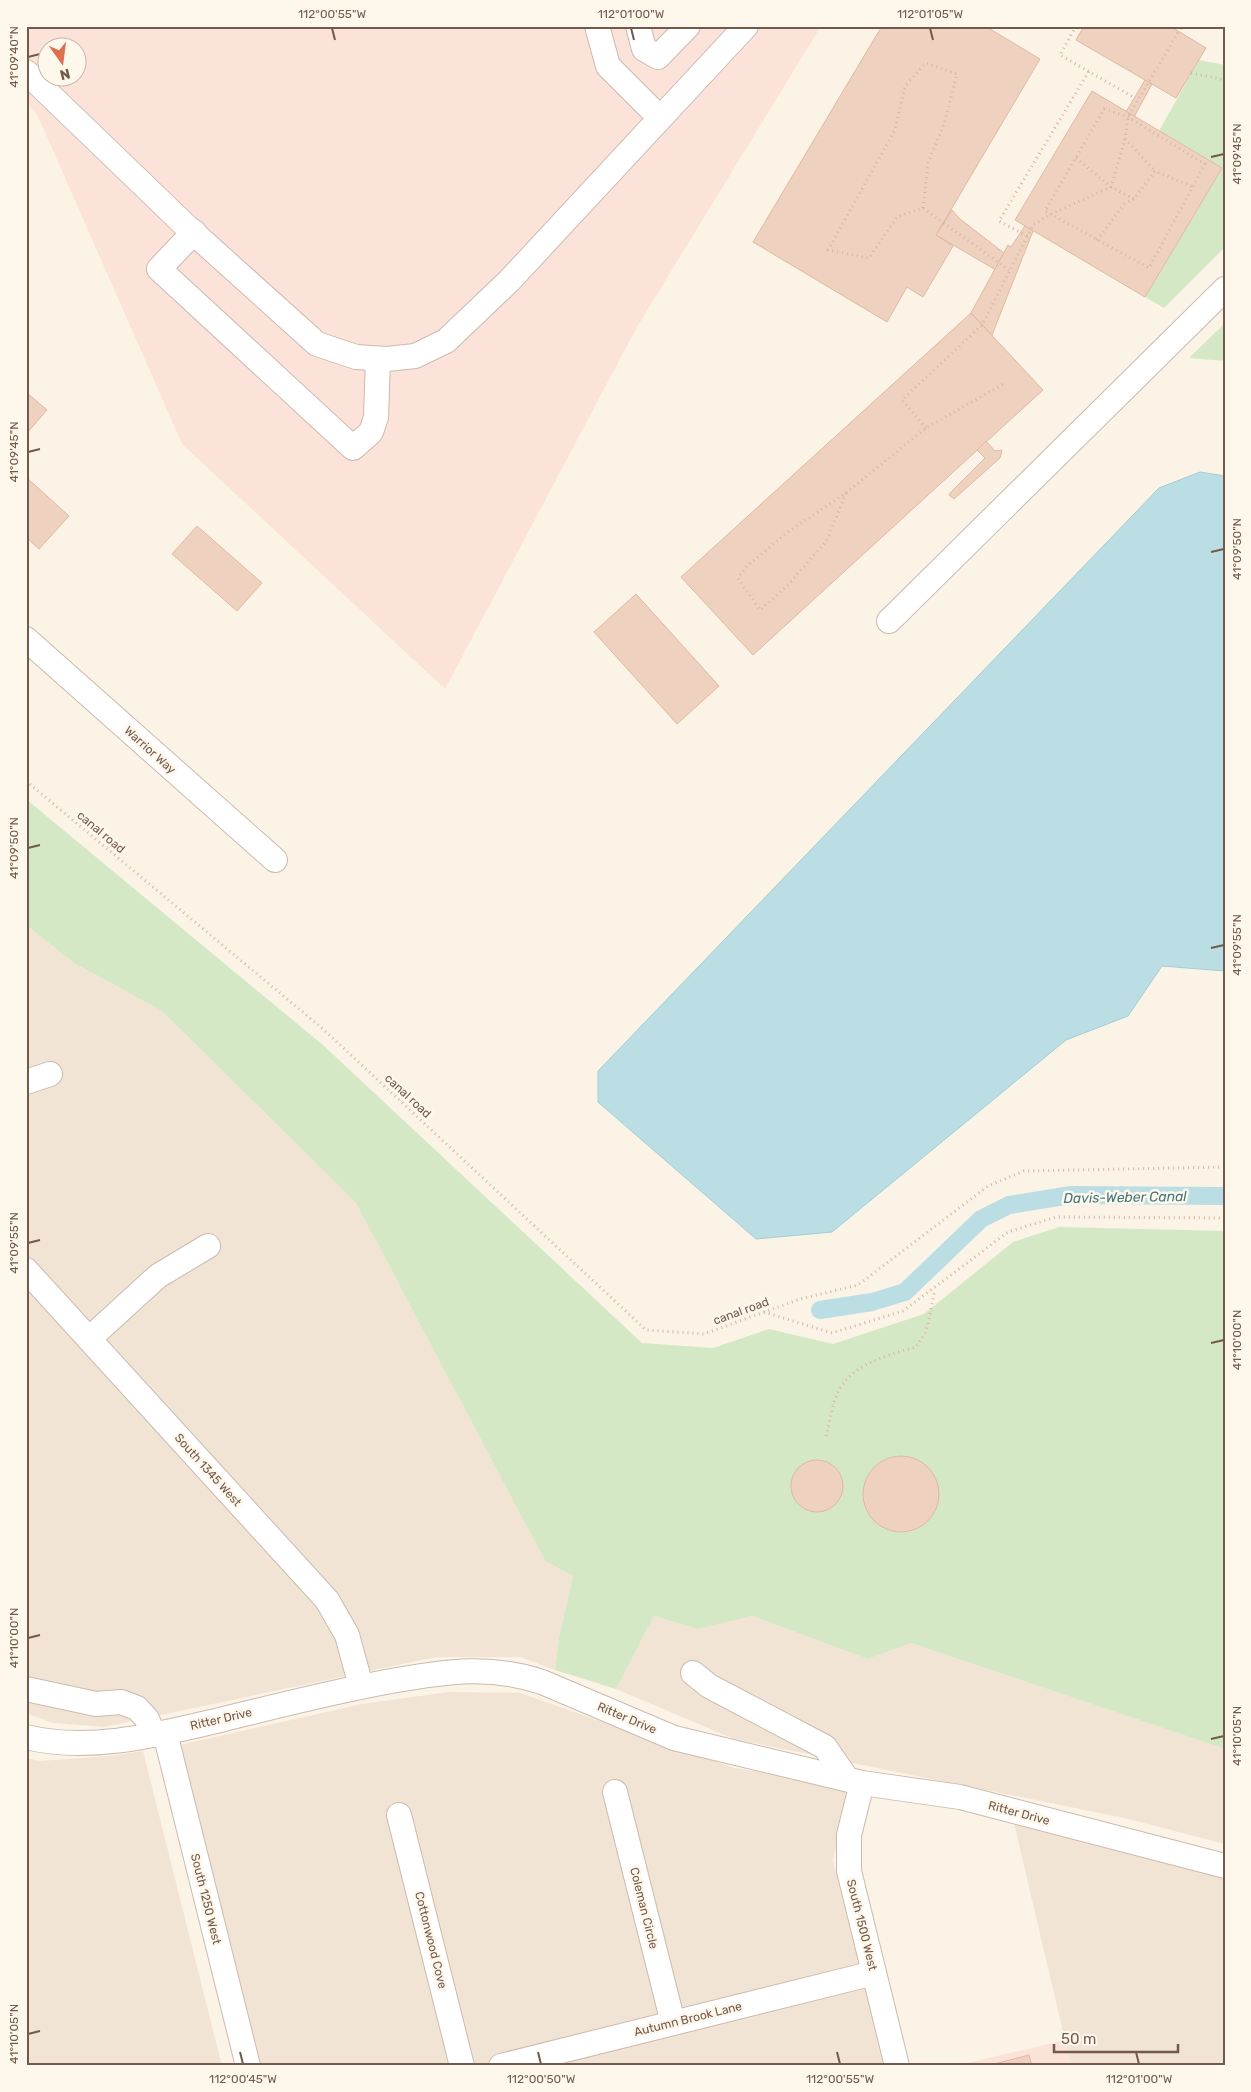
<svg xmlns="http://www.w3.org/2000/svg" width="1251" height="2092" font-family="Rubik,sans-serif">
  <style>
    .residential { fill: #f2e4d5 }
    .commercial { fill: #fbe3da; fill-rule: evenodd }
    .green { fill: #d4e8c5 }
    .water { fill: #bbdee4; stroke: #a2ced5 }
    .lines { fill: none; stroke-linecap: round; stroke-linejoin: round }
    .canal { stroke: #bbdee4; stroke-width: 18 }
    .building { fill: #efd1bf; stroke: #e1b8a0 }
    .minor-casing { stroke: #ccbaad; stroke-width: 26 }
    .path { stroke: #d4b5a2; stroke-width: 3; stroke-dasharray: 1 4; stroke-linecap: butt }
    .minor { stroke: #fff; stroke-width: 24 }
    .ticks { fill: none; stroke: #73594c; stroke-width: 2 }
    .labels { text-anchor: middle; stroke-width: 5; stroke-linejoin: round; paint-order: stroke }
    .street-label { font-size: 12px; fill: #73594c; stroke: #fef7ec }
    .water-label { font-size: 14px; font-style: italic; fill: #43767f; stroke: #fef7ec }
    .neatline { fill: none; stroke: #73594c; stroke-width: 2 }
    .ticks-label { font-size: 12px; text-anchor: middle; fill: #73594c }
  </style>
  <rect width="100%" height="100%" fill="#fbf3e6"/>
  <g class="residential">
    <path d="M26,925L74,963L162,1011L356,1203L545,1561L573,1576L559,1637L555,1670L521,1657H436L104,1727L53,1723L26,1713Z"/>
    <path d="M654,1616L698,1629L752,1616L868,1659L911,1643L1225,1749V1844L1124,1818L734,1739L616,1689Z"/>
    <path d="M448,1692L520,1693L734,1768L850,1785L833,1860L884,2066H247L166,1748L362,1704Z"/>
    <path d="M143,1751L222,2066H26V1758L40,1761L109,1756Z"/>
    <path d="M1014,1823L1225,1874V2066H1071Z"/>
  </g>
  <g class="commercial">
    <path d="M26,26H821L637,327L445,689L182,444L37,114L26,103ZM48,48H78V78H48Z"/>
    <path d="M1065,2040L1071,2066H955Z"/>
  </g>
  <g class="green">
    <path d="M1199,60L1225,65V247L1164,308L1145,297L1221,168L1159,131Z"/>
    <path d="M1225,323V361L1189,358Z"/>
    <path d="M26,799L324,1046L642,1343L713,1348L769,1329L833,1344L924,1314L1013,1242L1059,1227L1225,1231V1749L911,1643L868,1659L752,1616L698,1629L654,1616L616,1689L555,1670L559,1637L573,1576L545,1561L356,1203L162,1011L74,963L26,925Z"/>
  </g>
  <path class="water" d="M1200,472L1225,476V971L1162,966L1128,1016L1066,1040L832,1232L756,1239L598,1102V1071L1159,488Z"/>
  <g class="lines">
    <path class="canal" d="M820,1310L872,1302L905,1292L981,1219L1009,1205L1071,1195L1225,1196"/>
  </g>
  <g class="building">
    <path d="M882,26H985L1040,59L936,235L953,246L923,297L907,287L887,322L753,242Z"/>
    <path d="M1084,26H1170L1206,48L1176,98L1076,40Z"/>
    <path d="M1145,80L1152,84L1134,117L1126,112Z"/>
    <path d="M1092,91L1222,168L1145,297L1015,220Z"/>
    <path d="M952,210L960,219L1004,253L996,270L936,235Z"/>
    <path d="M1025,226L1033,231L992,335L971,313L1008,245L1011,247Z"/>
    <path d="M971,313L1043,390L753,655L681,577Z"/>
    <path d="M26,392L47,410L26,434Z"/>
    <path d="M986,441L995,451L1002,450L1000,458L954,499L949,495L953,490L985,458L977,450Z"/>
    <path d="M26,477L69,516L39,549L26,537Z"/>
    <path d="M197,526L262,583L237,611L172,554Z"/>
    <path d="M636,594L719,686L677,724L594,632Z"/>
    <circle cx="901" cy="1494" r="38"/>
    <circle cx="817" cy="1486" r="26"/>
    <path d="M1029,2055L1032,2066H986Z"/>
  </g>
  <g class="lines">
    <g class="minor-casing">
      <g id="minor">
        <path d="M597,26L608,66L660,118"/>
        <path d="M638,26L644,49L658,57L688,26"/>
        <path d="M26,72L187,227L317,344L356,357L387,359L415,356L446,341L509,281L746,26"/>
        <path d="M194,232L159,269L353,448L371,432L376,417L378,359"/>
        <path d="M889,621L1225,289"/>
        <path d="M26,639L275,860"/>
        <path d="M26,1082L50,1074"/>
        <path d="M26,1270L327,1600L347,1635L361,1686"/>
        <path d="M89,1339L158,1276L208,1246"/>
        <path d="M693,1673L709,1686L825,1747L847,1779"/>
        <path d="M26,1689L96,1704L121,1702L137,1708L147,1719L154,1735"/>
        <path d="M165,1733L248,2066"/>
        <path d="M26,1737C91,1753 160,1734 224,1719C281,1705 339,1690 397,1680C449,1671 491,1665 542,1682L674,1738L862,1783L960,1797L1225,1866"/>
        <path d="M862,1783L849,1835V1871L897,2066"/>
        <path d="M615,1792L673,2023"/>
        <path d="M399,1815L462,2066"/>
        <path d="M501,2066L874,1973"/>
      </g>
    </g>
    <g class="path">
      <path d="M1076,26L1060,55L1135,98"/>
      <path d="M1191,73L1225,80"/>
      <path d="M1104,109L1128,117L1205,164L1149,268L1045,211Z"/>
      <path d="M1125,139L1155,171"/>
      <path d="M1076,158L1111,187L1134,199L1155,171L1193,187"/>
      <path d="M923,208L928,163L944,124L957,74L926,63L905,86L895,130L828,250L869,258L897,217L923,208L1009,270"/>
      <path d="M1027,236L999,221L1089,71"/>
      <path d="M1097,240L1125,203L1134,199"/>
      <path d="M926,428L902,400L982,325L1033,225L1051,214L1111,187L1125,139L1128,117L1182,26"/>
      <path d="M846,493L827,540L787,586L760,610L738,578L747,566L788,532L846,493L926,428L1005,383"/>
      <path d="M26,781L323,1029L646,1330L704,1334L800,1299L858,1285L988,1186L1024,1171L1225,1167"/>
      <path d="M764,1312L832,1333L903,1311L1008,1232L1056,1217L1225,1218"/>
      <path d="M826,1436C830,1422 832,1403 839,1390C854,1363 888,1355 916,1347L926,1332L935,1290"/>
    </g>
    <use href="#minor" class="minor"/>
  </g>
  <path class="ticks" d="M332,28L335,40M631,28L634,40M930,28L933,40M28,57L40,54M1211,157L1224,154M28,452L40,449M1211,552L1224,549M28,848L40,845M1211,948L1224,945M28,1243L40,1240M1211,1343L1224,1340M28,1638L40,1635M1211,1739L1224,1736M28,2034L40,2031M240,2052L243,2064M538,2052L541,2064M837,2052L840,2064M1136,2052L1139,2064"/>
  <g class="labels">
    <g class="street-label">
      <text transform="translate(150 750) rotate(42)" y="4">Warrior Way</text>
      <text transform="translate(101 832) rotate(40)" y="4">canal road</text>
      <text transform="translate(408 1096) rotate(43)" y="4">canal road</text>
      <text transform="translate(741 1311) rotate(-20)" y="4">canal road</text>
      <text transform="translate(208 1470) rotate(48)" y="4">South 1345 West</text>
      <text transform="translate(627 1718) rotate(23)" y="4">Ritter Drive</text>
      <text transform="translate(221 1719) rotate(-13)" y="4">Ritter Drive</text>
      <text transform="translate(1019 1813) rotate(15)" y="4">Ritter Drive</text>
      <text transform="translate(206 1899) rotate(76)" y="4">South 1250 West</text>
      <text transform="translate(644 1908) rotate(76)" y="4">Coleman Circle</text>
      <text transform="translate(862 1925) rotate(76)" y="4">South 1500 West</text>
      <text transform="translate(431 1940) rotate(76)" y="4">Cottonwood Cove</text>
      <text transform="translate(688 2019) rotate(-14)" y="4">Autumn Brook Lane</text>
    </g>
    <g class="water-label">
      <text transform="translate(1125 1197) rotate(-1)" y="5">Davis-Weber Canal</text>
    </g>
  </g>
  <rect width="1251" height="2092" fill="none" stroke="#fef7ec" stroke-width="55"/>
  <g transform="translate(62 62) rotate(166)"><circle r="24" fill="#fef7ec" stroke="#c6b8ac"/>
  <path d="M0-4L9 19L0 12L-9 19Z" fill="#df6f51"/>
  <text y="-8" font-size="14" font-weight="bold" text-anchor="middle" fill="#73594c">N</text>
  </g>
  <path d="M1054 2044v8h124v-8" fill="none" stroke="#73594c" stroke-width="2.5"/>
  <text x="1061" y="2044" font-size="15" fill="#73594c" stroke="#fef7ec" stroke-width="4" paint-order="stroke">50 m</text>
  <rect x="28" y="28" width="1196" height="2036" class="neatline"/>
  <g class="ticks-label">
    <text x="332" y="18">112°00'55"W</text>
    <text x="631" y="18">112°01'00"W</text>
    <text x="930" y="18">112°01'05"W</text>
    <text transform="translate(14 57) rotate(-90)" y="4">41°09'40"N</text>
    <text transform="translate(1237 154) rotate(-90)" y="4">41°09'45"N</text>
    <text transform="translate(14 452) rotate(-90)" y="4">41°09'45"N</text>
    <text transform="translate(1237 549) rotate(-90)" y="4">41°09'50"N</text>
    <text transform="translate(14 848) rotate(-90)" y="4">41°09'50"N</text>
    <text transform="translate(1237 945) rotate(-90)" y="4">41°09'55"N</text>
    <text transform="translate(14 1243) rotate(-90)" y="4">41°09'55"N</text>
    <text transform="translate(1237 1340) rotate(-90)" y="4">41°10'00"N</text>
    <text transform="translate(14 1638) rotate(-90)" y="4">41°10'00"N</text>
    <text transform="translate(1237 1736) rotate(-90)" y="4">41°10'05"N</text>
    <text transform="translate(14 2034) rotate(-90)" y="4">41°10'05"N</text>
    <text x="243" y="2083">112°00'45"W</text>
    <text x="541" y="2083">112°00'50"W</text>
    <text x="840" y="2083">112°00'55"W</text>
    <text x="1139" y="2083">112°01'00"W</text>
  </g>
</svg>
